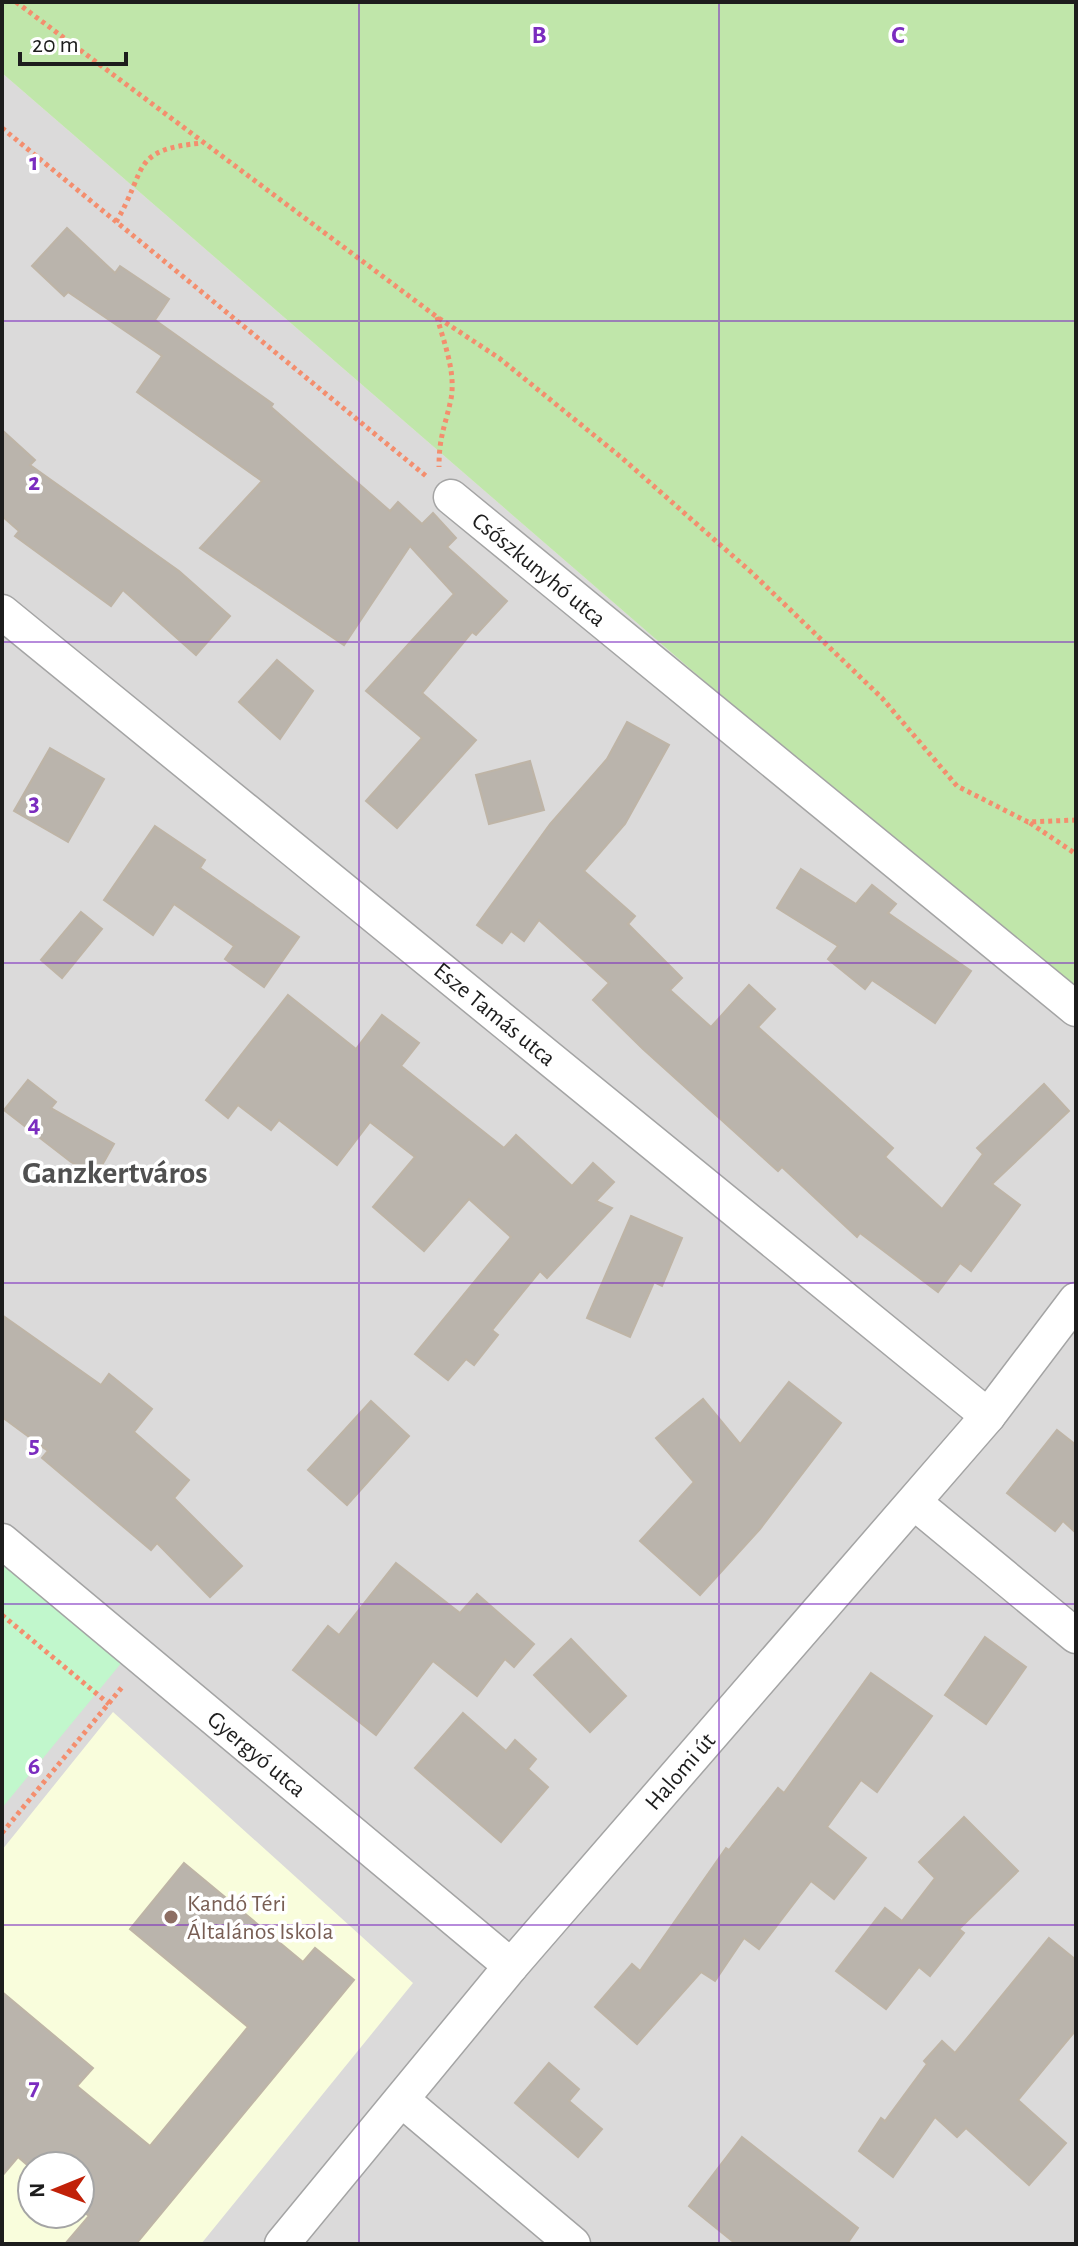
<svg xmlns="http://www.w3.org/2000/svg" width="1078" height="2246" font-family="'Alegreya Sans',sans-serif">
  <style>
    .residential { fill: #dbdada; fill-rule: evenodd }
    .education { fill: #f9fddc; fill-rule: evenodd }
    .grass { fill: #c0e6aa }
    .park { fill: #c1f7cc }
    .building { fill: #bab4ac; stroke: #beb4a6; stroke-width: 2 }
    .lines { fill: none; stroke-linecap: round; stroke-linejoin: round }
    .minor-casing { stroke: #a4a4a4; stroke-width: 37 }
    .path { stroke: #f48e6e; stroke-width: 5; stroke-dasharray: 4 4; stroke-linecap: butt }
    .minor { stroke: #fff; stroke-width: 34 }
    .grid { fill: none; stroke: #7b2cbf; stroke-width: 2; stroke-opacity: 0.55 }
    .education-dot { fill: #8d6e63; stroke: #fff; stroke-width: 3 }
    .labels { text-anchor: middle; stroke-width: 7; stroke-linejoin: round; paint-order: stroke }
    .street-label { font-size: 24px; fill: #1d1d1d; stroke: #fff }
    .education-label { font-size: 24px; fill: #785e54; stroke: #fff; text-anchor: start }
    .district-label { font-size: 32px; font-weight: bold; fill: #505050; stroke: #fff }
    .grid-label { font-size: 26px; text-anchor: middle; font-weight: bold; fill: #7b2cbf; stroke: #fff; stroke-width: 7; stroke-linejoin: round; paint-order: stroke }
  </style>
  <rect width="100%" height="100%" fill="#eeebe3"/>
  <path class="residential" d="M2,73L1076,1003V2244H2ZM32,2166H80V2214H32Z"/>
  <path class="education" d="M113,1712L413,1983L201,2244H2V1850ZM32,2166H80V2214H32Z"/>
  <path class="grass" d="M2,2H1076V1003L2,73Z"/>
  <path class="park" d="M2,1541L132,1650L2,1808Z"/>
  <g class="building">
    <path d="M67,228L115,273L120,266L169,299L155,320L273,404L271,407L390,511L398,502L422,524L433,513L456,538L447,547L507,601L476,635L472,632L422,693L476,740L397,828L366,801L422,738L366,691L454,594L410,546L344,645L200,548L262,481L137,392L162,356L68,292L64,296L32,266Z"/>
    <path d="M2,430L35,460L30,465L179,571L230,616L196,655L123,590L111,606L15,536L19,531L2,516Z"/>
    <path d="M277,660L313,691L280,739L239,702Z"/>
    <path d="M627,722L669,745L625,824L584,871L635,916L628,924L682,978L670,990L711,1027L749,985L775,1009L758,1027L893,1148L885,1157L942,1209L983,1154L977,1148L1044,1084L1069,1111L992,1184L1020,1205L971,1271L960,1263L938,1292L860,1233L857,1237L782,1167L778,1171L643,1049L593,1000L609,983L539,920L524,941L511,931L502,943L477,925L550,824L607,759Z"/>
    <path d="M50,748L104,779L68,842L14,811Z"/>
    <path d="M530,761L544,810L489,824L476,775Z"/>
    <path d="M155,826L205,860L200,868L299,937L264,987L225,959L234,946L174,904L153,935L104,900Z"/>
    <path d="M801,869L856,904L872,885L896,904L888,913L971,971L935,1023L872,980L865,989L828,959L838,946L777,908Z"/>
    <path d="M81,912L102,929L62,978L41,960Z"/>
    <path d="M288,995L356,1049L382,1015L419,1043L401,1066L504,1148L516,1135L572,1186L593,1163L614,1182L596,1201L612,1208L547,1278L540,1271L492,1330L498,1335L474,1365L466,1359L448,1380L415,1354L511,1237L469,1199L424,1251L373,1207L415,1157L370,1122L337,1165L279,1120L271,1130L238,1105L228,1118L206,1100Z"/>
    <path d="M28,1080L56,1102L51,1108L114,1144L96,1176L71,1162L4,1110Z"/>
    <path d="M631,1216L682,1238L662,1286L654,1282L630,1337L587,1318Z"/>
    <path d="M2,1315L101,1385L109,1374L152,1409L134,1432L189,1480L174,1498L242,1566L210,1597L157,1543L151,1550L42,1458L48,1451L2,1417Z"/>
    <path d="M789,1382L841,1423L760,1529L700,1595L640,1541L694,1482L656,1438L703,1399L740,1444Z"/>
    <path d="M371,1401L409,1436L347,1505L308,1470Z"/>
    <path d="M1057,1430L1076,1445V1533L1063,1521L1055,1531L1007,1493Z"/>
    <path d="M396,1563L460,1613L477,1594L534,1644L514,1667L505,1659L477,1696L433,1661L376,1735L293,1670L328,1626L339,1635Z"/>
    <path d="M985,1637L1026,1667L986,1724L945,1695Z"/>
    <path d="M571,1639L626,1696L590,1732L534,1675Z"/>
    <path d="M871,1673L932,1716L877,1792L861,1780L827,1827L866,1858L834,1899L811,1881L759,1949L744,1938L715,1981L701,1972L637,2044L595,2007L632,1964L640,1971L726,1848L729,1850L778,1788L784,1793Z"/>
    <path d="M463,1713L506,1751L515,1740L536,1759L528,1769L548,1787L501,1842L415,1768Z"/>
    <path d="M964,1817L1018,1871L959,1929L964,1933L930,1976L919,1967L886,2009L836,1971L885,1908L902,1921L935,1878L919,1862Z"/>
    <path d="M184,1863L303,1962L315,1948L354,1980L136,2244H65L89,2216L80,2209V2166H32V2169L18,2157L2,2176V1992L93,2068L77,2086L150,2146L248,2027L130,1929Z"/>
    <path d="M1049,1938L1076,1960V2030L1018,2100L1066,2143L1029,2185L966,2128L957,2137L935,2117L893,2177L859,2151L881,2118L885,2121L927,2064L924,2061L942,2041L955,2053Z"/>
    <path d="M549,2063L579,2089L569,2101L602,2129L578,2157L515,2103Z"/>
    <path d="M742,2137L858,2228L847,2244H736L689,2206Z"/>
  </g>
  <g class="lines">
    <g class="minor-casing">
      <g id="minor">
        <path id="s1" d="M451,497L1076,1009"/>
        <path id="s2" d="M2,612L988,1416"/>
        <path d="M915,1503L1076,1636"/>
        <path id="s3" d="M2,1541L511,1966"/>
        <path d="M402,2100L573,2244"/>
        <path id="s4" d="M282,2244L511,1966L988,1416L1076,1300"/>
      </g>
    </g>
    <g class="path">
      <path d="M16,2L437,317L499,358L622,458L751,572L882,698L957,786L1028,822L1076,820"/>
      <path d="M2,128L426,476"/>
      <path d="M116,222C148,169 129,150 202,143"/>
      <path d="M437,317C444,343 456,372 451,399C445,427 439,436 439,467"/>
      <path d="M1030,823L1076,854"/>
      <path d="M2,1615L109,1704"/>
      <path d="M2,1833L123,1686"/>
    </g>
    <use href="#minor" class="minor"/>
  </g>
  <path class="grid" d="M359,2V2244M719,2V2244M2,321H1076M2,642H1076M2,963H1076M2,1283H1076M2,1604H1076M2,1925H1076"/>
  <circle class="education-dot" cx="171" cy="1917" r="8"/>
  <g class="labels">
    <g class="street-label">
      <text dy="8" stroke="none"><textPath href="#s1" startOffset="114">Csőszkunyhó utca</textPath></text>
      <text dy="8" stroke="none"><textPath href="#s2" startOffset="636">Esze Tamás utca</textPath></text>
      <text dy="8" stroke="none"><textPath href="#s3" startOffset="332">Gyergyó utca</textPath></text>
      <text dy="8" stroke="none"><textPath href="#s4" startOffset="618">Halomi út</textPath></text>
    </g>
    <g class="education-label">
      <text x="187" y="1911">Kandó Téri<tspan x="187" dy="28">Általános Iskola</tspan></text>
    </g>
    <g class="district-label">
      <text x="115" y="1183">Ganzkertváros</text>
    </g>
  </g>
  <g class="grid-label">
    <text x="539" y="43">B</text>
    <text x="898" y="43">C</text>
    <text x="34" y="170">1</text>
    <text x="34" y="490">2</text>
    <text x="34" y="811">3</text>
    <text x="34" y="1132">4</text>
    <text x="34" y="1453">5</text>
    <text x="34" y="1774">6</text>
    <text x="34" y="2095">7</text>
  </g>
  <rect width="1078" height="2246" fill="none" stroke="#1d1d1d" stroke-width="8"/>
  <g transform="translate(56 2190) rotate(269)"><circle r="38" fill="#ffffff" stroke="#a5a5a5" stroke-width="2"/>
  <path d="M0-6L14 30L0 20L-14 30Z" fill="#c12108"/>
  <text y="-12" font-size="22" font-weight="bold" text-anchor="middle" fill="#1d1d1d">N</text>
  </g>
  <path d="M20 52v12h106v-12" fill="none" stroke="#1d1d1d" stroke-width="4"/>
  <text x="32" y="52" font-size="24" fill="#1d1d1d" stroke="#ffffff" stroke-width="6" paint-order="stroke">20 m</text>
</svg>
